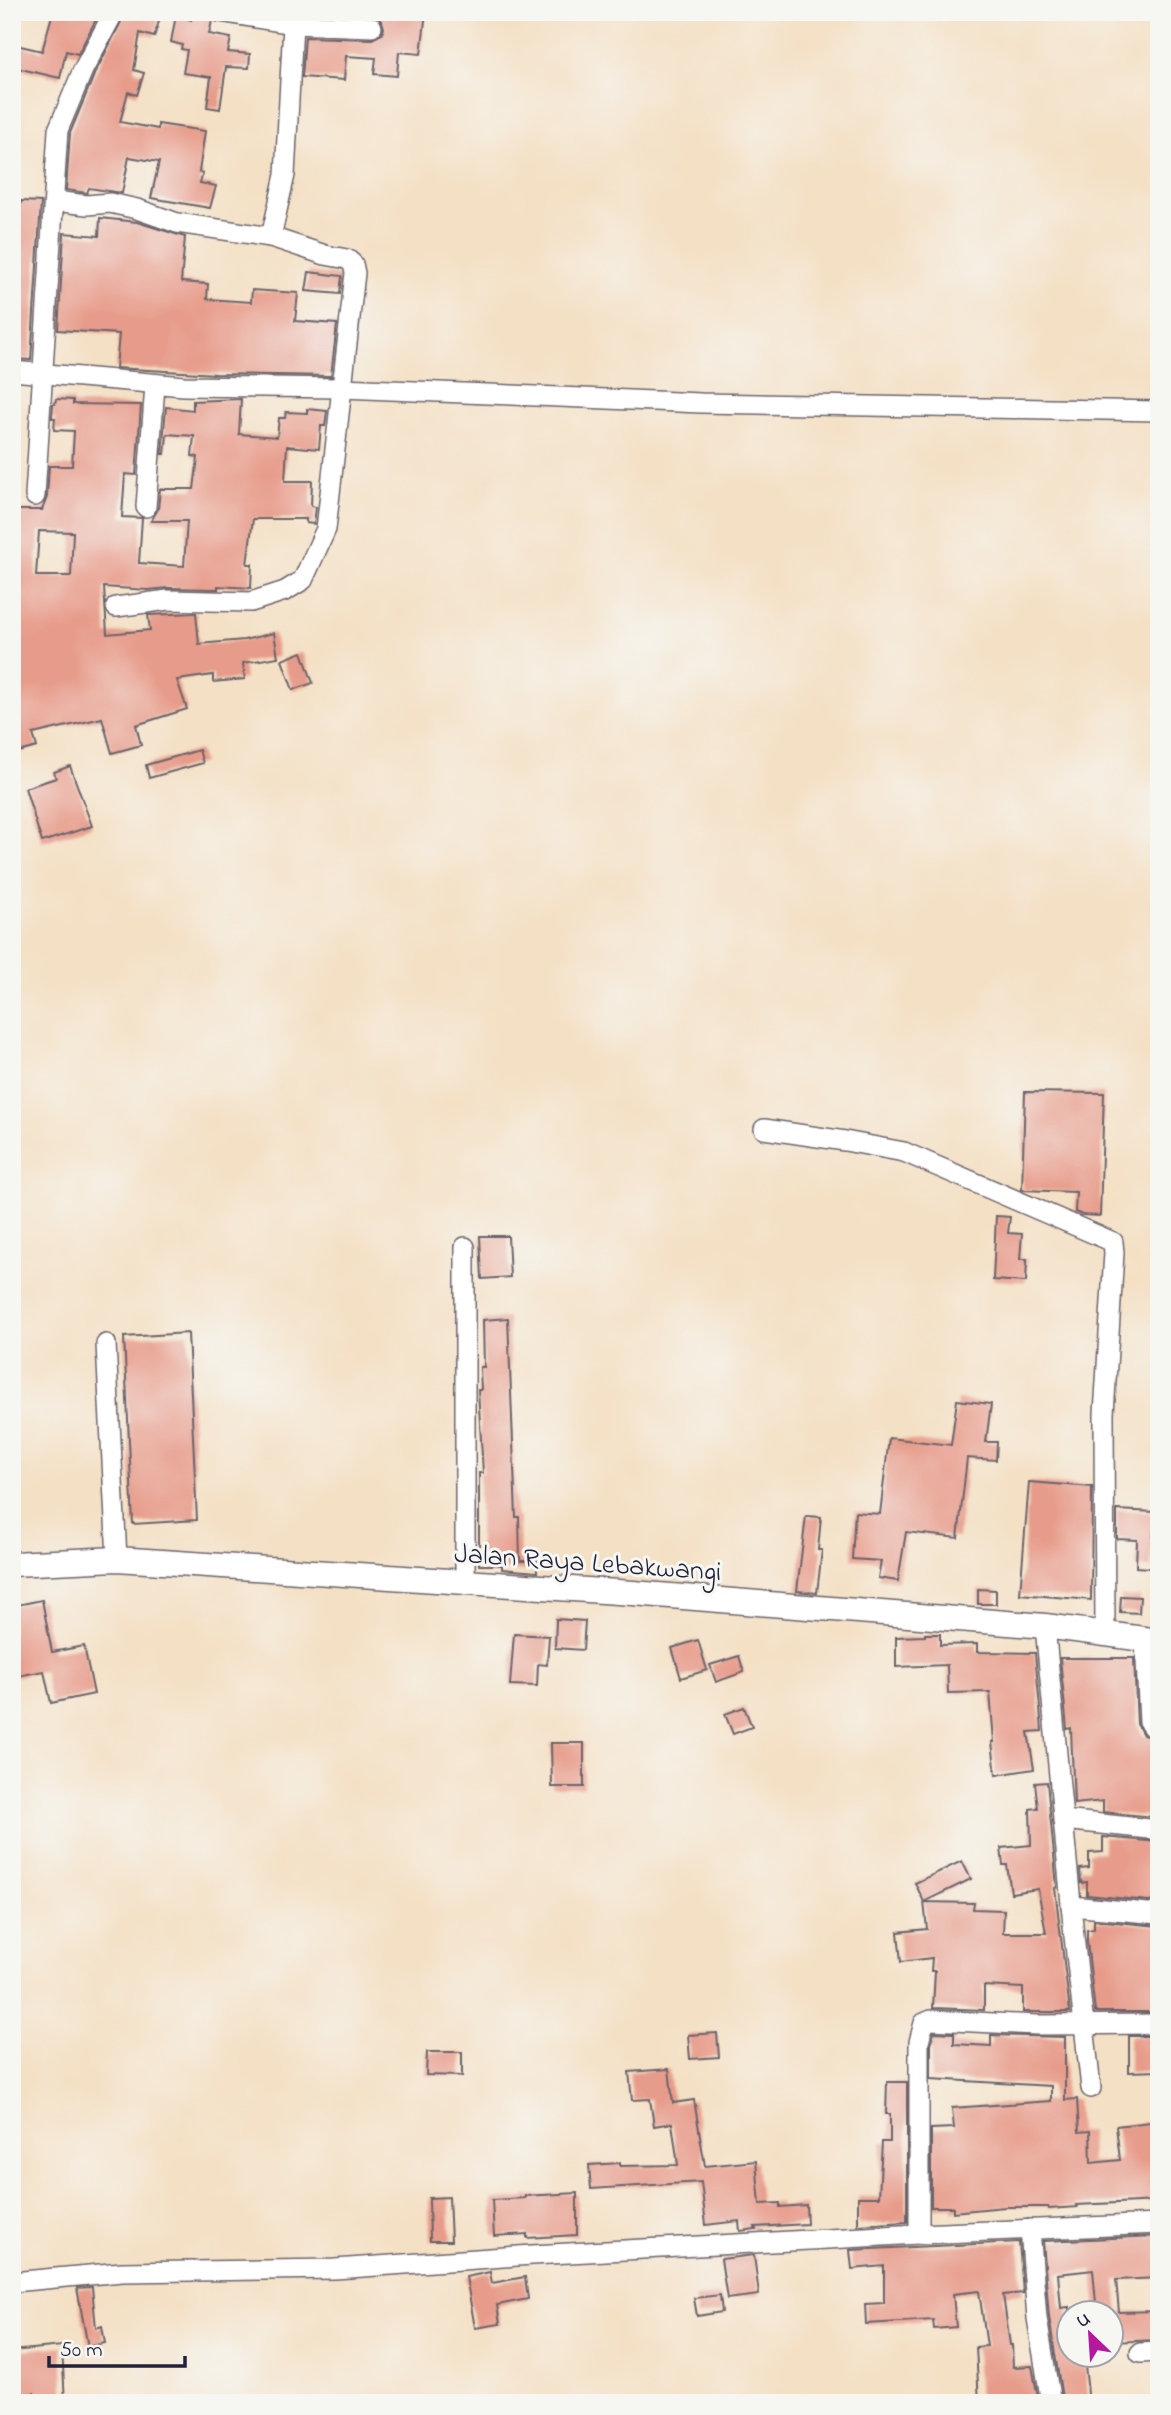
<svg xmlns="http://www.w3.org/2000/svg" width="1171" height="2415" font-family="'Indie Flower',sans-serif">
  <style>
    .building { fill: #e79b8a; fill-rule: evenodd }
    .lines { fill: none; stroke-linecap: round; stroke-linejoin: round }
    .minor-casing { stroke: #6c646b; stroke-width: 22 }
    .major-casing { stroke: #6c646b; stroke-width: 27 }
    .minor { stroke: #fff; stroke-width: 19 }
    .major { stroke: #fff; stroke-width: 24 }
    .labels { text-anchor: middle; stroke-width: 6; stroke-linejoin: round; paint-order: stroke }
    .street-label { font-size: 28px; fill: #22223b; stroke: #f6f6f2 }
  </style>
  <rect width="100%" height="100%" fill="#f6f6f2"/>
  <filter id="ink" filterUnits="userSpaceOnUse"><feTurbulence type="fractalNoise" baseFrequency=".0143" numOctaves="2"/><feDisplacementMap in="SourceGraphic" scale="14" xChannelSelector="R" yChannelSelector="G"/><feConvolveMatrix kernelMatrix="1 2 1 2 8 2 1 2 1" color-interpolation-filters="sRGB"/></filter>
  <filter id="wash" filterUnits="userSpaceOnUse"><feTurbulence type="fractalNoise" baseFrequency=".00686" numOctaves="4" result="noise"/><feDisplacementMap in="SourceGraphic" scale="28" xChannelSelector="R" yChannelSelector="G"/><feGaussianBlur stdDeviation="1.57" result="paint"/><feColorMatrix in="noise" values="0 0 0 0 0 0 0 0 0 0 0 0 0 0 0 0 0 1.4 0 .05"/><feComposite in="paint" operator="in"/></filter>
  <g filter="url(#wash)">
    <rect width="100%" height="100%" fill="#f4e0c5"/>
    <g id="blocks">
      <g class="building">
        <path d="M53,12H100L78,54L66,51L60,78L12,67V44L42,51Z"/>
        <path d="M126,12H162L154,37L140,33L134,70L144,73L137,95L128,92L120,122L158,129V124L205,131L199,172L203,173L200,183L216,186L210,208L151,198L159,162L129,157L122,193L89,188L87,193L66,190L70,133L94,75Z"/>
        <path d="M192,12H208L212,21L209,34L231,38L228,52L250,54L249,68L226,67L220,109L207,107L211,77L183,73L187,50L181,49L182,45L171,42L176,15L191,20Z"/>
        <path d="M306,12H426L421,54L399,52L397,76L374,74L376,58L346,56L344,80L302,77L305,37L372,39L382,34L384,28L382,21L373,15Z"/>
        <path d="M21,201L41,202L31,360L12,359V240H19Z"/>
        <path d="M100,218L137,222L185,237L181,282L208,284L207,299L251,302L252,290L298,293L295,321L337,324L331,376L216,374L116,368L119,334L58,330L64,233L99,236Z"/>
        <path d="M309,272L342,276L340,294L306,291Z"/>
        <path d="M56,399L73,400V404L141,405L136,475L125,474L122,517L142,518L139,563L184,566L187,521H151L158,509L160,489H194L198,457L192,456L194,436L167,434L165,454H162L166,407L193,410V401L241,399L239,434L277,437L279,418H285L286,412L307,413V409L327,411L325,426H321L319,449L287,446L285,481H312L311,506L316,507L314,524L306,523V519H253L247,564H252L251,588L218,586V589L168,588L148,590L104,587L107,634L150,630L148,615L196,613L199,644L244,640L274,633L278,657L243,663L245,679L213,682V675L177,680L187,709L136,725L141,745L112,753L102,718L33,734L37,747L12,754V510H42L47,497L49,466H72L74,431L54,430L55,418H52L53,404H55ZM39,531L73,532L71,576H36Z"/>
        <path d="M302,652L313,683L293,690L282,660Z"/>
        <path d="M199,750L203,763L149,778L146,765Z"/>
        <path d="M70,766L92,826L42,842L25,788L56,778L54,772Z"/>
        <path d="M1025,1092L1104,1093L1100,1216L1082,1215L1075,1212L1076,1192L1022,1190Z"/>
        <path d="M996,1216L1010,1217L1008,1233L1022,1234L1020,1259H1027L1026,1282L993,1280Z"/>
        <path d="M480,1236H508L510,1277L482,1279Z"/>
        <path d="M508,1318L516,1517H519L520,1561H537V1572L502,1569V1565H479V1473H483L478,1390H481L480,1367H484L483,1320Z"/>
        <path d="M188,1333L197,1520L133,1524L124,1337Z"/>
        <path d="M957,1400L991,1404L986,1442H997L996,1460L967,1458L958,1538L906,1532L898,1581L878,1578L881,1561L852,1559L855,1512L880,1514L889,1438L951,1445Z"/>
        <path d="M1029,1482L1092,1487L1091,1600L1020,1594Z"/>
        <path d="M1117,1510L1155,1512L1151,1568L1136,1567L1137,1540L1117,1539Z"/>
        <path d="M806,1516L821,1517L818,1550H822L817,1593L797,1591Z"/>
        <path d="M978,1589L996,1590V1604H978Z"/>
        <path d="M1121,1596L1140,1597L1139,1613L1120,1612Z"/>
        <path d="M42,1600L52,1652L84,1646L94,1694L51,1703L44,1671L12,1677V1606Z"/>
        <path d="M556,1619L585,1621L583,1650L555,1648Z"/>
        <path d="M514,1634L549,1636L547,1665L538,1664L537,1686L510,1685Z"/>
        <path d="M925,1634H940V1645L977,1644V1652L1035,1653L1042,1731L1028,1732L1034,1769L996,1775L992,1742H994L990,1692L948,1693L947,1665L896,1667V1637L925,1636Z"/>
        <path d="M698,1640L707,1670L681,1678L672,1648Z"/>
        <path d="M739,1656L744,1672L716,1682L710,1665Z"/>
        <path d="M1060,1658H1134L1137,1724L1143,1735L1159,1741V1786L1152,1787L1153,1817L1103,1812V1801L1074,1804L1071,1728L1067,1729Z"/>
        <path d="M744,1707L752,1727L733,1734L725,1714Z"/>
        <path d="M551,1743H584V1787H552Z"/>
        <path d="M1047,1782L1057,1887L1055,1888L1070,2012H1023V1988L984,1986V2010L933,2008L935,1971H931L932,1958L901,1962L898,1932L927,1929L924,1902L974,1903L973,1909L1004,1910L1003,1933H1046L1038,1889L1011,1893L1007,1865H1003L1001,1848L1031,1845L1030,1809L1038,1808L1035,1783Z"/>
        <path d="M1103,1837L1159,1842V1902L1087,1895V1882L1081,1883L1080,1869L1089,1868V1853L1103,1852Z"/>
        <path d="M962,1861L971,1879L924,1902L915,1883Z"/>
        <path d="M1094,1920L1159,1926V2012H1095L1087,1941V1930L1094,1929Z"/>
        <path d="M934,2032L954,2033V2044L991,2046V2035L1065,2037V2100L1077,2099L1079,2132L1090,2131L1091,2163L1120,2160L1116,2126L1159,2121V2152H1155L1159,2201L1076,2205L1077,2207L1049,2209L1048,2207H1005L953,2212V2207H931V2129L954,2128L952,2108L1051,2101V2086L931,2079V2044Z"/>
        <path d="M717,2033L719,2057L690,2059L688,2035Z"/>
        <path d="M1129,2036H1159V2071L1129,2072Z"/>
        <path d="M427,2052H462V2076L426,2075Z"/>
        <path d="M669,2069L673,2103L694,2100L705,2166L756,2161L760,2204L780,2203V2207L806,2205L807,2224L755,2227L756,2229L740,2231L739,2221L706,2225L701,2182L591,2189L589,2165L620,2163V2166L678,2165L672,2123L654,2126L650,2099L632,2100L629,2072Z"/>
        <path d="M887,2082H907V2222L858,2225V2197H879L882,2142H890V2114H886Z"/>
        <path d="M577,2193V2235L527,2238V2234L494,2236L492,2200L525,2198V2196Z"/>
        <path d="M449,2197L451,2241H430L429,2198Z"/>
        <path d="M1159,2236V2278L1116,2280L1119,2312L1159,2311V2340L1111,2342V2314H1097L1093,2270L1058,2274L1061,2308L1069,2307V2356H1084L1089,2403H1063L1049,2317L1043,2241Z"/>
        <path d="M1019,2242L1023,2293L1003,2295L1010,2345H1012L1013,2367L1032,2366L1039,2403H979L976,2347L987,2346L979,2291L953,2294L956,2327L934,2329L933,2320L866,2324L865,2304L884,2303V2266L852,2269L850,2250Z"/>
        <path d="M754,2255L759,2295L727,2299L721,2259Z"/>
        <path d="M490,2272L492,2283L525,2277L528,2299L497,2305L500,2324L475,2328L466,2277Z"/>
        <path d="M92,2287L96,2328L102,2326L105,2343L88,2347L77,2288Z"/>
        <path d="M720,2295L722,2312L697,2316L694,2298Z"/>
        <path d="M62,2346L65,2403H34V2393L12,2395V2351Z"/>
      </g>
    </g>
  </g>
  <g filter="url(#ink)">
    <use href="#blocks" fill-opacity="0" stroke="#6c646b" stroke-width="2"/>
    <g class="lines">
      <g class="minor-casing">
        <g id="minor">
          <path d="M220,12L293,24L372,27"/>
          <path d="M54,201L87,205L110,203L137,209L177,223L271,237L325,255L347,259L353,264L355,273L326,529L303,580L285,591L251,602L168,600L116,607"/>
          <path d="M271,237L285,175L293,24"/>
          <path d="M12,371L184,386L342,388L701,403L1159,411"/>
          <path d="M35,496L58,130L83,70L114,12"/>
          <path d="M146,507L155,385"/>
          <path d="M764,1129L845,1141L904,1152L1113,1242L1114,1253L1104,1414L1105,1636"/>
          <path d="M465,1247V1583"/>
          <path d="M106,1344L117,1559"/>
          <path d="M1045,1626L1074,1936L1091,2088"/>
          <path d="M1145,1640L1149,1723L1152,1727L1159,1729"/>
          <path d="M1063,1820L1159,1830"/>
          <path d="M1071,1906L1159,1914"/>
          <path d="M1030,2229L1037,2318L1051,2403"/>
          <path d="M919,2234V2042L924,2023L931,2020L1037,2025L1159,2024"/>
          <path d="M12,2282L122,2272L335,2269L532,2255L919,2234L1159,2224"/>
          <path d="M1140,2353L1159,2352"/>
        </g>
      </g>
      <g class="major-casing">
        <path id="major" d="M12,1564L117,1559L633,1593L1045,1626L1159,1641"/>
      </g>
      <use href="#minor" class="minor"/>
      <use href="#major" class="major"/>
    </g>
  </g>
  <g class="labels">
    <g class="street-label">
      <text transform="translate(588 1561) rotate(4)" y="10">Jalan Raya Lebakwangi</text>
    </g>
  </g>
  <rect width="1171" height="2415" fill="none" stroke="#f6f6f2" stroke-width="42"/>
  <g transform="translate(1090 2334) rotate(335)"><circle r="33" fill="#f6f6f2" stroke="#a1a1a9" stroke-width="2"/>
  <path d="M0-5L12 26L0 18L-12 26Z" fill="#b5179e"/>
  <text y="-10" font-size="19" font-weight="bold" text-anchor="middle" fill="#22223b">U</text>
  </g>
  <path d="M49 2356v10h136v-10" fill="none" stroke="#22223b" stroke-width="3.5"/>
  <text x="60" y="2356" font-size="21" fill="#22223b" stroke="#f6f6f2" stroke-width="5" paint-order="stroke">50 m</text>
</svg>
